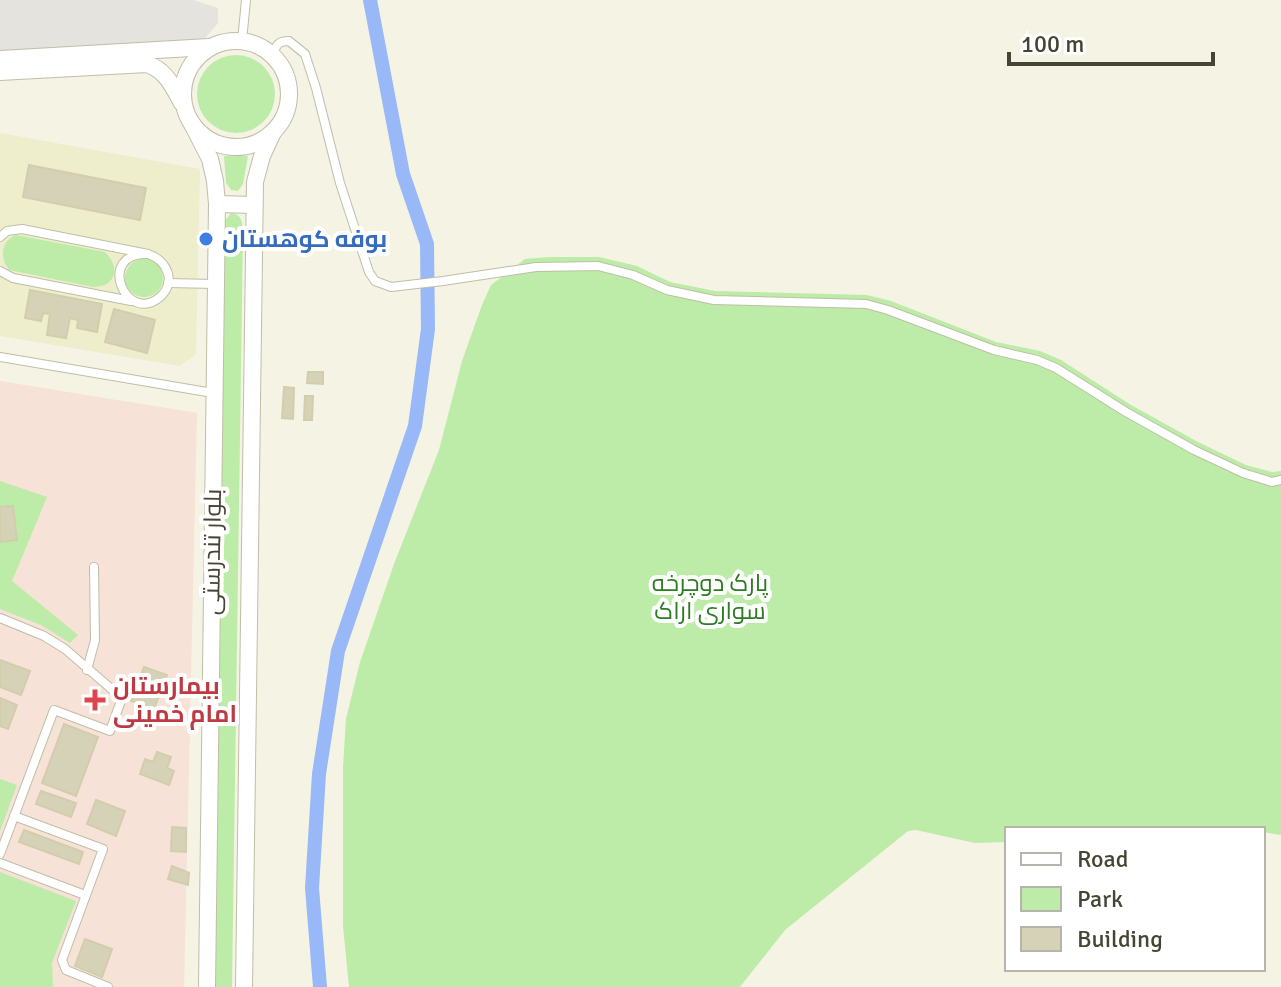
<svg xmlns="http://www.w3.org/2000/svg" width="1281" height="987" font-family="Signika,Cairo,sans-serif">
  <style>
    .education { fill: #eec }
    .medical { fill: #f6e2d6 }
    .green { fill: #bceca8 }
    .parking { fill: #e4e3dd }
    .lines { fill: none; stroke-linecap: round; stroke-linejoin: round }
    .canal { stroke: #99b8f7; stroke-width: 14 }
    .building { fill: #d6d2b8; stroke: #d2cdab; stroke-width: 2 }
    .service-casing { stroke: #c0bea6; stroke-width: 10 }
    .minor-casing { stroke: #c0bea6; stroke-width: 18 }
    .service { stroke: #fff; stroke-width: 8 }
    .minor { stroke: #fff; stroke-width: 16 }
    .shop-dot { fill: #3f7fe0; stroke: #fff; stroke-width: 3 }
    .health-dot { fill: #e0444e; stroke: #fff; stroke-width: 3 }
    .labels { text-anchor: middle; stroke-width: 8; stroke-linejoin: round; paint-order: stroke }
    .shop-label { font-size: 24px; font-weight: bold; fill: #366cbe; stroke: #fff; text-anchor: start }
    .street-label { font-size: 24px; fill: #464433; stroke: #fff }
    .park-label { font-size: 24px; fill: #2c7d21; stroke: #fff }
    .health-label { font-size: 24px; font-weight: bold; fill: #be3a42; stroke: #fff; text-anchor: start }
  </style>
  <rect width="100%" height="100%" fill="#f4f3e4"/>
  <path class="education" d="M0,133L200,169L196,354L180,366L0,336Z"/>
  <path class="medical" d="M0,381L197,413L184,987H0Z"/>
  <g class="green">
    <circle cx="236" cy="94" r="39"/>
    <path d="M224,156H248L243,184L238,191L231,190L226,183Z"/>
    <path d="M231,213C241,215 242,220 243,230L232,987H215L218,622L225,221Z"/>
    <path d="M16,235L105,252C121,268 116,287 93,287L9,270C0,259 0,241 16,235Z"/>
    <path d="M548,257H599L637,266L670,282L715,291L867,295L891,301L996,342L1040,351L1061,360L1131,405L1198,442L1246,465L1272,472L1281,471V835L1263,832V829L1244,828L1007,829V842L975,843L916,830L908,831L785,930L740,987H349L343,926V767L346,719L360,662L394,564L439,450L462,361L482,305L491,285L525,259Z"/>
    <circle cx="144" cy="278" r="19"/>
    <path d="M0,481L47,497L12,581L78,635L70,643L41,625L0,609Z"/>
    <path d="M0,779L17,785L0,831Z"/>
    <path d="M0,872L76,901L52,963L53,987H0Z"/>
  </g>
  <path class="parking" d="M0,0H193L218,8V23L200,44L0,53Z"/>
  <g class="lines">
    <path class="canal" d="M320,987L312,888L319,774L338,651L415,426L428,329L427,244L403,174L370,0"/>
  </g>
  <g class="building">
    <path d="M29,165L146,188L140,220L23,197Z"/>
    <path d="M30,290L102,304L97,332L77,328L78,320L70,318L66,338L47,335L50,314L43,313L41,321L25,318Z"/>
    <path d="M114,309L155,320L147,353L105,342Z"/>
    <path d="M308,372H323V384L307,383Z"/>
    <path d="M284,387L294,388L293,419L282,418Z"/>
    <path d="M305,396H313L312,420H304Z"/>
    <path d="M13,506L17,540L0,542V507Z"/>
    <path d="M0,660L30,671L21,695L0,687Z"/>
    <path d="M144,667L167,675L154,709L131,701Z"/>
    <path d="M0,698L17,705L8,729L0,726Z"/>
    <path d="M64,724L98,737L76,796L42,783Z"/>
    <path d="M157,752L171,757L167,768L174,771L169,785L140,774L145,759L153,762Z"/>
    <path d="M41,791L76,803L71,817L36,804Z"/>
    <path d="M96,800L125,811L116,836L87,824Z"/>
    <path d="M172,827L186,828V852L171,851Z"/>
    <path d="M24,830L83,852L79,864L19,842Z"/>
    <path d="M172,866L189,873L188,885L168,879Z"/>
    <path d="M85,939L112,949L102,977L75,966Z"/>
  </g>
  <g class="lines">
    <g class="service-casing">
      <g id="service">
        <path d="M242,41L246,0"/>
        <path d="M273,55C276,45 278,41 289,41L305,54L316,88L340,183L369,272L375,281L391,287L443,281L536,267L598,266L633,275L667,290L714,300L866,304L888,310L994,350L1037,360L1056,368L1126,412L1194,450L1243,473L1272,482L1281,480"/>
        <path d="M0,237L7,231L22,229L148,254C167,260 177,282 160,297C126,326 95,252 148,254"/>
        <path d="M0,271L13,278L131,301"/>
        <path d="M168,283L215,284"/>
        <path d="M0,357L213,393"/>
        <path d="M0,618L44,636L65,649L122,698L110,731L54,710L0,854"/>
        <path d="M87,670L95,640L94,567"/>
        <path d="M14,816L103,849L62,960L66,970L108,987"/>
        <path d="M0,863L85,895"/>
      </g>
    </g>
    <g class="minor-casing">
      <g id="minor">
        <circle cx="236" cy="94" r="53"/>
        <path d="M0,59L209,47"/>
        <path d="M0,72L147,64C166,70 173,87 182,103"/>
        <path d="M191,122L210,159L215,181L217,204L207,987"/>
        <path d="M217,204L254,205"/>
        <path d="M244,987L255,182L262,156L273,132"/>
      </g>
    </g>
    <use href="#service" class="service"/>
    <use href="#minor" class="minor"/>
  </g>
  <circle class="shop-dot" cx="206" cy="239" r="8"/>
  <path class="health-dot" d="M91 688h8v8h8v8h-8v8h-8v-8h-8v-8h8z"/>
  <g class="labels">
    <g class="shop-label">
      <text x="222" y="247">بوفه کوهستان</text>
    </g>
    <g class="street-label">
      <text transform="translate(212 552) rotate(-89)" y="8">بلوار تندرستی</text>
    </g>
    <g class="park-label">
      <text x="710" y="591">پارک دوچرخه<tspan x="710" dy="28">سواری اراک</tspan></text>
    </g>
    <g class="health-label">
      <text x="113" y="694">بیمارستان<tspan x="113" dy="28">امام خمینی</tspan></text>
    </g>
  </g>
  <rect x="1005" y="827" width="260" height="144" fill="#ffffff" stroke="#b5b4ad" stroke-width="2"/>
  <rect x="1021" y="853" width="40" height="12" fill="#ffffff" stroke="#b5b4ad" stroke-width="2"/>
  <text x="1077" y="867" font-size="24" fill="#464433">Road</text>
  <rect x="1021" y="887" width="40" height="24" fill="#bceca8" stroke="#b5b4ad" stroke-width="2"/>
  <text x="1077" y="907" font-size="24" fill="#464433">Park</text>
  <rect x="1021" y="927" width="40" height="24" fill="#d6d2b8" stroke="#b5b4ad" stroke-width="2"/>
  <text x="1077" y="947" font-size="24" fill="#464433">Building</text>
  <path d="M1009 52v12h204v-12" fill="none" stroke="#464433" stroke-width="4"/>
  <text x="1021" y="52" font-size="24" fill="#464433" stroke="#ffffff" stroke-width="6" paint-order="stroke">100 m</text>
</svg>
